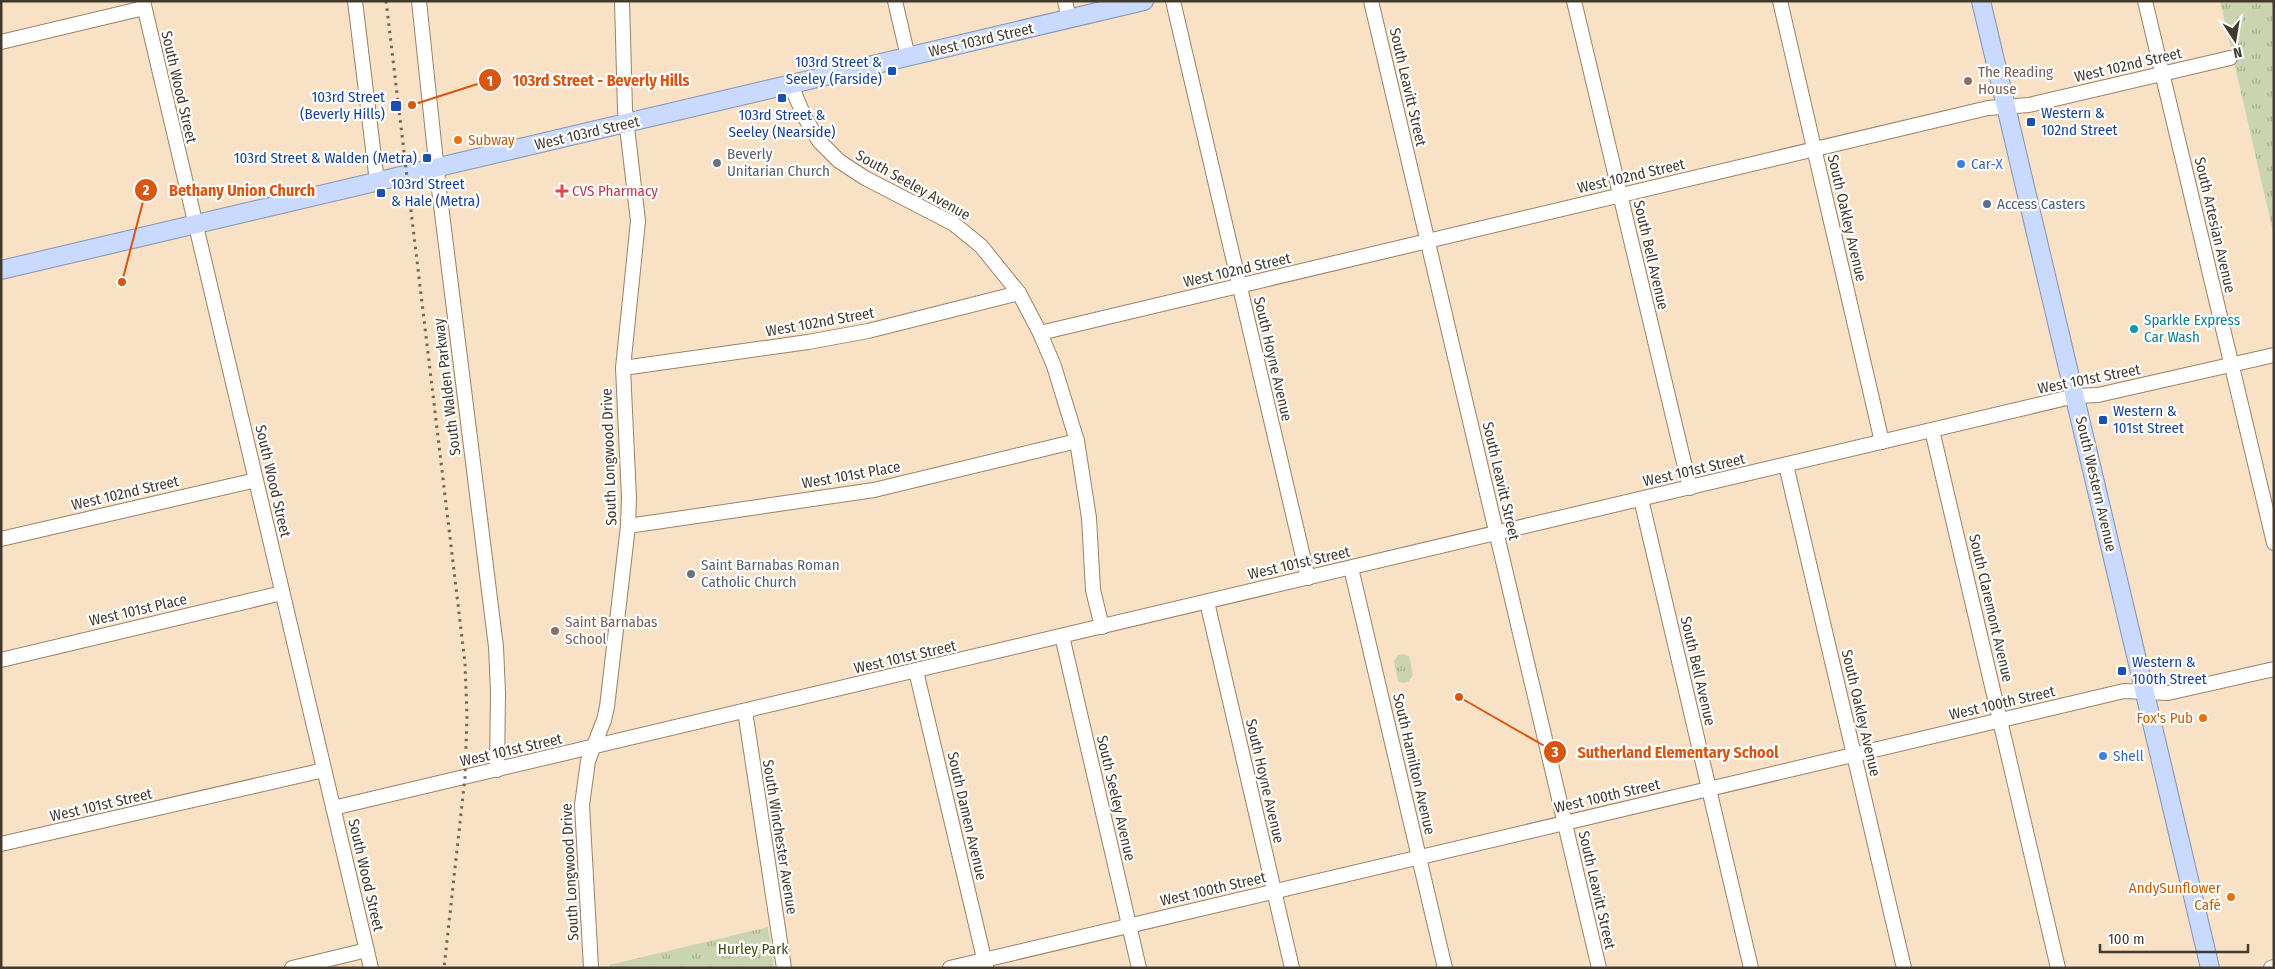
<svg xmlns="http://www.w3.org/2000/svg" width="2275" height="969" font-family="'Fira Sans Condensed',sans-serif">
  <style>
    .park { fill: url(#park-tufts) }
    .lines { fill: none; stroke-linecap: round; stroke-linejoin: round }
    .minor-casing { stroke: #988268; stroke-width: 16 }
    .major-casing { stroke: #8392b5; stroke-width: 20 }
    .minor { stroke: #fff; stroke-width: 14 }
    .major { stroke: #c9dafe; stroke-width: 18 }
    .rail { stroke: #726555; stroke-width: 3; stroke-dasharray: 2.5 5; stroke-linecap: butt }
    .transit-dot { fill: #1a4fb4; stroke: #fff; stroke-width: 2 }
    .education-dot { fill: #8d6e63; stroke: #fff; stroke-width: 2 }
    .food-dot { fill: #e8710a; stroke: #fff; stroke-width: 2 }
    .worship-dot { fill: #6b7280; stroke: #fff; stroke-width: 2 }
    .shop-dot { fill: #3f7fe0; stroke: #fff; stroke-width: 2 }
    .health-dot { fill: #e0444e; stroke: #fff; stroke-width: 2 }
    .service-dot { fill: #5c6f8a; stroke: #fff; stroke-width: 2 }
    .culture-dot { fill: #0f9aa8; stroke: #fff; stroke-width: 2 }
    .labels { text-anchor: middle; stroke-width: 4.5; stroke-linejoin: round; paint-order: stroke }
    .street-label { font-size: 15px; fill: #433a2e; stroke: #fff }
    .transit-label { font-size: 15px; fill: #164399; stroke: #fff; text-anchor: start }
    .education-label { font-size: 15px; fill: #785e54; stroke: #fff; text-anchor: start }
    .food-label { font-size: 15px; fill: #c56008; stroke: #fff; text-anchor: end }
    .worship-label { font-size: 15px; fill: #5b616d; stroke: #fff; text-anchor: start }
    .shop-label { font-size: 15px; fill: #366cbe; stroke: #fff; text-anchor: start }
    .health-label { font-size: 15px; fill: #be3a42; stroke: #fff; text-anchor: start }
    .service-label { font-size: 15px; fill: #4e5e75; stroke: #fff; text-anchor: start }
    .culture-label { font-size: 15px; fill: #0d838f; stroke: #fff; text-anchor: start }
    .park-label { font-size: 15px; fill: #3f4b14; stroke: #fff }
    .leader { fill: none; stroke: #d8560f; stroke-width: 2 }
    .callout-dot { fill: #d8560f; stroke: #fff; stroke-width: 2 }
    .mark-label { font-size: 15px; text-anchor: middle; font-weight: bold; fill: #fff }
    .callout-label { font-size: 16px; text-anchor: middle; font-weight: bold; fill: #d8560f; stroke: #fff; stroke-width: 4.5; stroke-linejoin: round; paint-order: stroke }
  </style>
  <defs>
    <pattern id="park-tufts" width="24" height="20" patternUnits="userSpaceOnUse" patternTransform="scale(1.25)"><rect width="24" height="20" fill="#cad4b0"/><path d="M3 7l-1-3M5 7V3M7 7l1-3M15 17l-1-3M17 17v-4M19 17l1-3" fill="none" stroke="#a6ad90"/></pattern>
  </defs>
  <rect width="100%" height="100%" fill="#f9e1c5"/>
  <g class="park">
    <path d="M2220,1H2274V236Z"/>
    <path d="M1403,654L1409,656L1413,675L1408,682L1402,683L1398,681L1394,661L1398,655Z"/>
    <path d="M768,927L774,968H609V965Z"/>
  </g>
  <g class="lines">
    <g class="minor-casing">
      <g id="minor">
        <path d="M143,1L371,968"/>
        <path d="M355,1L377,182"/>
        <path d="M419,1L438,181L496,647L498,692L497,770"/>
        <path d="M895,1L908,57"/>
        <path d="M1065,1L1069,19"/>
        <path d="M1173,1L1308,578"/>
        <path d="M1371,1L1599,968"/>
        <path d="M1574,1L1690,488"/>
        <path d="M1780,1L1882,442"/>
        <path d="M2145,1L2274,543"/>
        <path d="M1,42L144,8"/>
        <path d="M791,85L804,116L819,141L839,161L865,178L954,224L981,246L1019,293L1040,333L1054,366L1077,441L1089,518L1093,590L1102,627"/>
        <path d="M1040,333L1988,108L2029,105L2230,58"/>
        <path d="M623,368L808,342L868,331L1019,293"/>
        <path d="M1932,430L2058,968"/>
        <path d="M1786,465L1904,968"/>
        <path d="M1641,499L1751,968"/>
        <path d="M628,526L874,490L1077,441"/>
        <path d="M1,539L256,480"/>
        <path d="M1351,568L1445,968"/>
        <path d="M1207,602L1292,968"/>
        <path d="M1062,636L1139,968"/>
        <path d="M1,660L282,593"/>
        <path d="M916,671L986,967"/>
        <path d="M745,711L784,968"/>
        <path d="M333,808L2075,396L2098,395L2274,355"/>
        <path d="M1,844L324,770"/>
        <path d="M292,968L367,950"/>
        <path d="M591,968L582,805L588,761L604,720L607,707L628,526L629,498L623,368L638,221L625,110L622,1"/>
        <path d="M950,968L2124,691L2168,693L2274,669"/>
        <path d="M2271,968L2274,967"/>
      </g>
    </g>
    <g class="major-casing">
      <g id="major">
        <path d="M1981,1L2210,968"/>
        <path d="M1,270L1144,1"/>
      </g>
    </g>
    <use href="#minor" class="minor"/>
    <use href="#major" class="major"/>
    <path class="rail" d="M386,1L465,663L467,716L465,777L444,968"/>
  </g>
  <g class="transit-dot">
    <rect x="887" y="66" width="10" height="10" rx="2.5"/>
    <rect x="777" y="93" width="10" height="10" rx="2.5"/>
    <rect x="390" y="100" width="12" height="12" rx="2.5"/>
    <rect x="2026" y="117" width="10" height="10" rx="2.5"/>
    <rect x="422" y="153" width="10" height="10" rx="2.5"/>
    <rect x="376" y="188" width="10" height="10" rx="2.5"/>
    <rect x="2098" y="415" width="10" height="10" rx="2.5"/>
    <rect x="2117" y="666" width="10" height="10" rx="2.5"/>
  </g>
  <g class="education-dot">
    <circle cx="1968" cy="81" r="5"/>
    <circle cx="555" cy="631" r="5"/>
  </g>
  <g class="food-dot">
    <circle cx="458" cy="140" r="5"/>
    <circle cx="2203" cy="718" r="5"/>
    <circle cx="2231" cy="897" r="5"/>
  </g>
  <g class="worship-dot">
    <circle cx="717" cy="163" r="5"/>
    <circle cx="691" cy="574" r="5"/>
  </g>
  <g class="shop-dot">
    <circle cx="1961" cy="164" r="5"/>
    <circle cx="2103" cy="756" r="5"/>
  </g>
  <path class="health-dot" d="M559.5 183.5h5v5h5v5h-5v5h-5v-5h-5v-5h5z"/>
  <circle class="service-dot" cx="1987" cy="204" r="5"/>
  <circle class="culture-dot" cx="2134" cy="329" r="5"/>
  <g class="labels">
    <g class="street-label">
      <text transform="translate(981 40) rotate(-13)" y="5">West 103rd Street</text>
      <text transform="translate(2128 65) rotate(-13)" y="5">West 102nd Street</text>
      <text transform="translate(179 87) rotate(77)" y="5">South Wood Street</text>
      <text transform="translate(1408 87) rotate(77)" y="5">South Leavitt Street</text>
      <text transform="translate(587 133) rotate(-13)" y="5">West 103rd Street</text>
      <text transform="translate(1631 176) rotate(-13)" y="5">West 102nd Street</text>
      <text transform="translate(913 185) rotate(29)" y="5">South Seeley Avenue</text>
      <text transform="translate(1847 218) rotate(77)" y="5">South Oakley Avenue</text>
      <text transform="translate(2215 225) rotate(77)" y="5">South Artesian Avenue</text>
      <text transform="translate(1651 255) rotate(77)" y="5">South Bell Avenue</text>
      <text transform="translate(1237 270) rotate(-13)" y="5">West 102nd Street</text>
      <text transform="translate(820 322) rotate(-10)" y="5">West 102nd Street</text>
      <text transform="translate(1273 359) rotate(77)" y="5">South Hoyne Avenue</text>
      <text transform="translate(2089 379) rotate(-11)" y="5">West 101st Street</text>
      <text transform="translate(447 387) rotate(-97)" y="5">South Walden Parkway</text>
      <text transform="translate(609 457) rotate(-92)" y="5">South Longwood Drive</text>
      <text transform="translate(1694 470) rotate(-13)" y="5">West 101st Street</text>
      <text transform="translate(851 475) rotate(-10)" y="5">West 101st Place</text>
      <text transform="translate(273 481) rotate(77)" y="5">South Wood Street</text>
      <text transform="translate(1501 481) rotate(77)" y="5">South Leavitt Street</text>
      <text transform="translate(2096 484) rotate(77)" y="5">South Western Avenue</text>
      <text transform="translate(125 493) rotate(-13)" y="5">West 102nd Street</text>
      <text transform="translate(1299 563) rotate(-13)" y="5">West 101st Street</text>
      <text transform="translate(1991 608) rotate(77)" y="5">South Claremont Avenue</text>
      <text transform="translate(138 610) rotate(-13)" y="5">West 101st Place</text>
      <text transform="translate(905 657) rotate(-13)" y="5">West 101st Street</text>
      <text transform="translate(1698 671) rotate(77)" y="5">South Bell Avenue</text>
      <text transform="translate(2002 703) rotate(-13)" y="5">West 100th Street</text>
      <text transform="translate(1861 713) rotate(77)" y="5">South Oakley Avenue</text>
      <text transform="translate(511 750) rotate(-13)" y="5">West 101st Street</text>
      <text transform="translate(1414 764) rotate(77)" y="5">South Hamilton Avenue</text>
      <text transform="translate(1265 781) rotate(77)" y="5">South Hoyne Avenue</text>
      <text transform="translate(1607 796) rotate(-13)" y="5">West 100th Street</text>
      <text transform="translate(1116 798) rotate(77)" y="5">South Seeley Avenue</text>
      <text transform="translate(101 805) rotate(-13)" y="5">West 101st Street</text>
      <text transform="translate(967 816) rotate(77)" y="5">South Damen Avenue</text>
      <text transform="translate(780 837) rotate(81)" y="5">South Winchester Avenue</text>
      <text transform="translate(570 872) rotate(-93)" y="5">South Longwood Drive</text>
      <text transform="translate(366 875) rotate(77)" y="5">South Wood Street</text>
      <text transform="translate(1213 889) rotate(-13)" y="5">West 100th Street</text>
      <text transform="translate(1597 890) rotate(77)" y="5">South Leavitt Street</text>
    </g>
    <g class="transit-label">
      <text x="882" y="67" text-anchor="end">103rd Street &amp;<tspan x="882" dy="17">Seeley (Farside)</tspan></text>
      <text x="385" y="102" text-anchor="end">103rd Street<tspan x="385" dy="17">(Beverly Hills)</tspan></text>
      <text x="2041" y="118">Western &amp;<tspan x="2041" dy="17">102nd Street</tspan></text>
      <text x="782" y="120" text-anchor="middle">103rd Street &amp;<tspan x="782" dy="17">Seeley (Nearside)</tspan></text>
      <text x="417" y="163" text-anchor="end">103rd Street &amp; Walden (Metra)</text>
      <text x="391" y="189">103rd Street<tspan x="391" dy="17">&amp; Hale (Metra)</tspan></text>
      <text x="2113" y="416">Western &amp;<tspan x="2113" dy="17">101st Street</tspan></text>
      <text x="2132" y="667">Western &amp;<tspan x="2132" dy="17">100th Street</tspan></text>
    </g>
    <g class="education-label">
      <text x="1978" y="77">The Reading<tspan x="1978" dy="17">House</tspan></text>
      <text x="565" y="627">Saint Barnabas<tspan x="565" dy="17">School</tspan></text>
    </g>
    <g class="food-label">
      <text x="468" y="145" text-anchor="start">Subway</text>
      <text x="2193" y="723">Fox's Pub</text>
      <text x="2221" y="893">AndySunflower<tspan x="2221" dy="17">Café</tspan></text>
    </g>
    <g class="worship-label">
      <text x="727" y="159">Beverly<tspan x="727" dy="17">Unitarian Church</tspan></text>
      <text x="701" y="570">Saint Barnabas Roman<tspan x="701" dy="17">Catholic Church</tspan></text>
    </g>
    <g class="shop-label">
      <text x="1971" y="169">Car-X</text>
      <text x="2113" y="761">Shell</text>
    </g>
    <g class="health-label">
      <text x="572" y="196">CVS Pharmacy</text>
    </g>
    <g class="service-label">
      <text x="1997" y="209">Access Casters</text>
    </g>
    <g class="culture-label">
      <text x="2144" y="325">Sparkle Express<tspan x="2144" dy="17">Car Wash</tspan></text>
    </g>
    <g class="park-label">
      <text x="753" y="954">Hurley Park</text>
    </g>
  </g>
  <path class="leader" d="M412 105L490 80M122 282L146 190M1459 697L1555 752"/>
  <g class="callout-dot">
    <circle cx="412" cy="105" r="5"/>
    <circle cx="122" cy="282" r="5"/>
    <circle cx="1459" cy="697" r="5"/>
    <circle cx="490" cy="80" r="12"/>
    <circle cx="146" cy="190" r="12"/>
    <circle cx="1555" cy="752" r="12"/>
  </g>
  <g class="mark-label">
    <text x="490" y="86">1</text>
    <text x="146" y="195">2</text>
    <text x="1555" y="757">3</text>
  </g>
  <g class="callout-label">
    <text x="601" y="86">103rd Street - Beverly Hills</text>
    <text x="242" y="196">Bethany Union Church</text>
    <text x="1678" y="758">Sutherland Elementary School</text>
  </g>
  <rect width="2275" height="969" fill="none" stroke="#433a2e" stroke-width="5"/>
  <g transform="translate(2235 40) rotate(168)" stroke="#ffffff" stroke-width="4" paint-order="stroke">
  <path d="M0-4L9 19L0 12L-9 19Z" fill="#433a2e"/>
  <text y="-8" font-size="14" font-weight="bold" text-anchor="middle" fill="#433a2e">N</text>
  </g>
  <path d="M2100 944v8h148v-8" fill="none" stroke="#433a2e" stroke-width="2.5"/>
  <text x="2108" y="944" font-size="15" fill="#433a2e" stroke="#ffffff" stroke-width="4" paint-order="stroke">100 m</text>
</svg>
